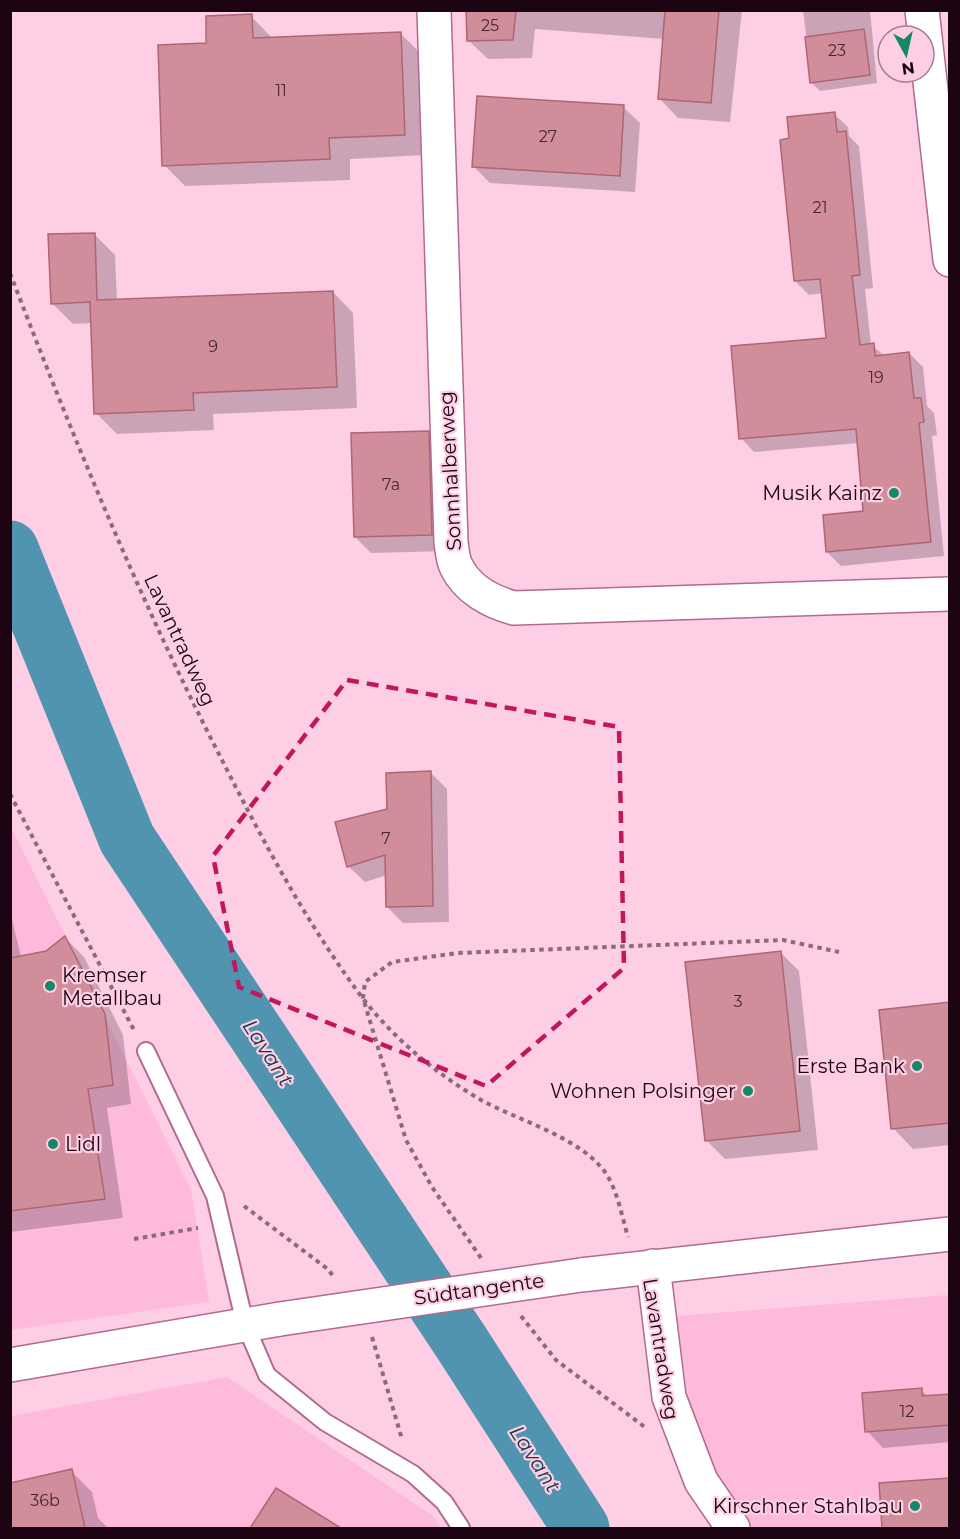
<svg xmlns="http://www.w3.org/2000/svg" width="960" height="1539" font-family="Montserrat,sans-serif">
  <style>
    .built { fill: #fdbadb }
    .shadow { fill: #0003 }
    .lines { fill: none; stroke-linecap: round; stroke-linejoin: round }
    .river { stroke: #5094b0; stroke-width: 57 }
    .building { fill: #d08e9a; stroke: #b16473; stroke-width: 1.5 }
    .service-casing { stroke: #b16b90; stroke-width: 20 }
    .minor-casing { stroke: #b16b90; stroke-width: 36 }
    .secondary-casing { stroke: #b16b90; stroke-width: 36 }
    .path { stroke: #8c697b; stroke-width: 4; stroke-dasharray: 4.5 4.5; stroke-linecap: butt }
    .service { stroke: #fff; stroke-width: 16 }
    .minor { stroke: #fff; stroke-width: 33 }
    .secondary { stroke: #fff; stroke-width: 33 }
    .secondary-bridge-casing { stroke: #b16b90; stroke-width: 36; stroke-linecap: butt }
    .secondary-bridge { stroke: #fff; stroke-width: 33 }
    .marked { fill: none; stroke: #c2185b; stroke-width: 4.5; stroke-dasharray: 12 8; stroke-linejoin: round }
    .poi-dot { fill: #148767; stroke: #fdcee4; stroke-width: 2 }
    .labels { text-anchor: middle; stroke-width: 4.5; stroke-linejoin: round; paint-order: stroke }
    .number-label { font-size: 16px; fill: #492634 }
    .street-label { font-size: 20px; fill: #1c0412; stroke: #fdcee4 }
    .poi-label { font-size: 20px; fill: #1c0412; stroke: #fdcee4; text-anchor: end }
    .water-label { font-size: 21px; font-style: italic; fill: #163643; stroke: #fdcee4 }
  </style>
  <rect width="100%" height="100%" fill="#fdcee4"/>
  <g class="built">
    <path d="M10,825L191,1190L209,1302L11,1330Z"/>
    <path d="M949,1295V1528H751L693,1441L677,1316Z"/>
    <path d="M227,1377L433,1516L442,1528H11V1416Z"/>
  </g>
  <g class="shadow">
    <path d="M467,10H742L730,122L678,118L659,98L664,39L535,29L532,58L488,59L468,40Z"/>
    <path d="M803,10H870L877,83L820,91L812,83Z"/>
    <path d="M251,16L272,38L400,33L421,54L425,155L350,159V180L185,186L164,165L208,44Z"/>
    <path d="M623,107L640,123L635,192L490,183L474,167Z"/>
    <path d="M834,114L848,127L849,136L859,146L873,288L865,289L871,345L885,356L909,353L923,367L927,406L934,413L937,435L932,436L944,556L841,566L827,552L865,513L859,443L754,452L741,438L828,339L823,293L809,295L795,281L791,140Z"/>
    <path d="M94,234L115,255L117,301L333,292L353,313L357,408L213,414L214,430L117,434L96,413L92,323L73,324L52,303Z"/>
    <path d="M428,432L444,448L448,551L371,553L355,537Z"/>
    <path d="M431,773L447,789L449,922L403,923L387,907V875L365,882L348,866L388,810Z"/>
    <path d="M10,911L21,957L46,953L65,938L84,957L123,1035L131,1104L107,1108L123,1218L10,1232Z"/>
    <path d="M780,952L799,971L818,1150L725,1159L706,1140Z"/>
    <path d="M950,1003V1145L913,1149L893,1128Z"/>
    <path d="M921,1390L929,1397L950,1395V1442L883,1448L867,1431Z"/>
    <path d="M71,1471L92,1492L98,1518L108,1528H10V1484Z"/>
    <path d="M950,1480V1528H884L881,1485Z"/>
    <path d="M277,1490L338,1528H252Z"/>
  </g>
  <g class="lines">
    <path class="river" d="M10,549L127,839L461,1342L581,1528"/>
  </g>
  <g class="building">
    <path d="M466,10H516L513,40L467,41Z"/>
    <path d="M665,10H719L711,103L658,99Z"/>
    <path d="M252,14L253,38L401,32L405,135L329,138L330,159L162,166L158,45L206,43V16Z"/>
    <path d="M864,29L870,75L810,83L805,37Z"/>
    <path d="M477,96L624,105L620,176L472,167Z"/>
    <path d="M835,112L837,132L846,131L860,275L852,276L860,345L874,343L875,356L909,352L914,398H921L924,422L919,423L931,542L826,552L823,515L863,511L856,429L739,439L731,346L826,338L820,279L794,281L780,140L789,138L787,117Z"/>
    <path d="M95,233L97,300L333,291L337,387L193,393L194,410L94,414L90,302L51,304L48,234Z"/>
    <path d="M429,431L432,535L354,537L351,433Z"/>
    <path d="M431,771L433,906L386,907L385,855L347,867L335,822L387,809L386,773Z"/>
    <path d="M65,936L105,1014L113,1085L88,1089L105,1199L10,1211V958L46,951Z"/>
    <path d="M781,951L800,1131L705,1141L685,962Z"/>
    <path d="M950,1002V1123L891,1129L879,1010Z"/>
    <path d="M922,1388V1396L950,1394V1425L865,1432L862,1393Z"/>
    <path d="M72,1469L85,1528H10V1483Z"/>
    <path d="M950,1478V1528H882L879,1483Z"/>
    <path d="M276,1488L341,1528H250Z"/>
  </g>
  <g class="lines">
    <g class="service-casing">
      <path id="service" d="M146,1051L215,1196L245,1324L267,1375L325,1422L413,1474L444,1502L461,1528"/>
    </g>
    <g class="minor-casing">
      <g id="minor">
        <path d="M434,10L451,542C452,550 453,560 456,566C467,589 491,602 514,608L950,594"/>
        <path d="M922,10L950,260"/>
        <path d="M653,1266L669,1397L701,1481L733,1528"/>
      </g>
    </g>
    <g class="secondary-casing">
      <g id="secondary">
        <path d="M581,1275L950,1234"/>
        <path d="M10,1365L280,1319"/>
      </g>
    </g>
    <g class="path">
      <path d="M10,273C74,440 141,603 223,762C264,843 306,922 361,996C393,1038 435,1073 481,1100C519,1121 583,1138 607,1175C618,1193 622,1217 628,1237"/>
      <path d="M10,794L135,1032"/>
      <path d="M244,1206L329,1270L334,1278"/>
      <path d="M134,1239L198,1228"/>
      <path d="M481,1258L432,1187L406,1140L363,998L365,982L392,962L458,953L783,940L839,952"/>
      <path d="M521,1316L556,1360L646,1428"/>
      <path d="M372,1337L402,1439"/>
    </g>
    <use href="#service" class="service"/>
    <use href="#minor" class="minor"/>
    <use href="#secondary" class="secondary"/>
    <g class="secondary-bridge-casing">
      <path id="secondary-bridge" d="M280,1319L581,1275"/>
    </g>
    <use href="#secondary-bridge" class="secondary-bridge"/>
  </g>
  <path class="marked" d="M347,680L619,727L624,968L486,1086L239,987L213,856Z"/>
  <g class="poi-dot">
    <circle cx="894" cy="493" r="6"/>
    <circle cx="50" cy="986" r="6"/>
    <circle cx="917" cy="1066" r="6"/>
    <circle cx="748" cy="1091" r="6"/>
    <circle cx="53" cy="1144" r="6"/>
    <circle cx="915" cy="1506" r="6"/>
  </g>
  <g class="labels">
    <g class="number-label">
      <text x="490" y="31">25</text>
      <text x="837" y="56">23</text>
      <text x="281" y="96">11</text>
      <text x="548" y="142">27</text>
      <text x="820" y="213">21</text>
      <text x="213" y="352">9</text>
      <text x="876" y="383">19</text>
      <text x="391" y="490">7a</text>
      <text x="386" y="844">7</text>
      <text x="738" y="1007">3</text>
      <text x="907" y="1417">12</text>
      <text x="45" y="1506">36b</text>
    </g>
    <g class="street-label">
      <text transform="translate(450 471) rotate(-93)" y="7">Sonnhalberweg</text>
      <text transform="translate(180 640) rotate(65)" y="7">Lavantradweg</text>
      <text transform="translate(479 1289) rotate(-8)" y="7">Südtangente</text>
      <text transform="translate(661 1349) rotate(81)" y="7">Lavantradweg</text>
    </g>
    <g class="poi-label">
      <text x="882" y="500">Musik Kainz</text>
      <text x="62" y="982" text-anchor="start">Kremser<tspan x="62" dy="23">Metallbau</tspan></text>
      <text x="905" y="1073">Erste Bank</text>
      <text x="736" y="1098">Wohnen Polsinger</text>
      <text x="65" y="1151" text-anchor="start">Lidl</text>
      <text x="903" y="1513">Kirschner Stahlbau</text>
    </g>
    <g class="water-label">
      <text transform="translate(268 1053) rotate(57)" y="7">Lavant</text>
      <text transform="translate(535 1459) rotate(57)" y="7">Lavant</text>
    </g>
  </g>
  <rect width="960" height="1539" fill="none" stroke="#1c0412" stroke-width="24"/>
  <g transform="translate(906 54) rotate(172)"><circle r="28" fill="#fdcee4" stroke="#a37d90" stroke-width="1.5"/>
  <path d="M0-4.5L10 22L0 15L-10 22Z" fill="#148767"/>
  <text y="-9" font-size="16" font-weight="bold" text-anchor="middle" fill="#1c0412">N</text>
  </g>
</svg>
